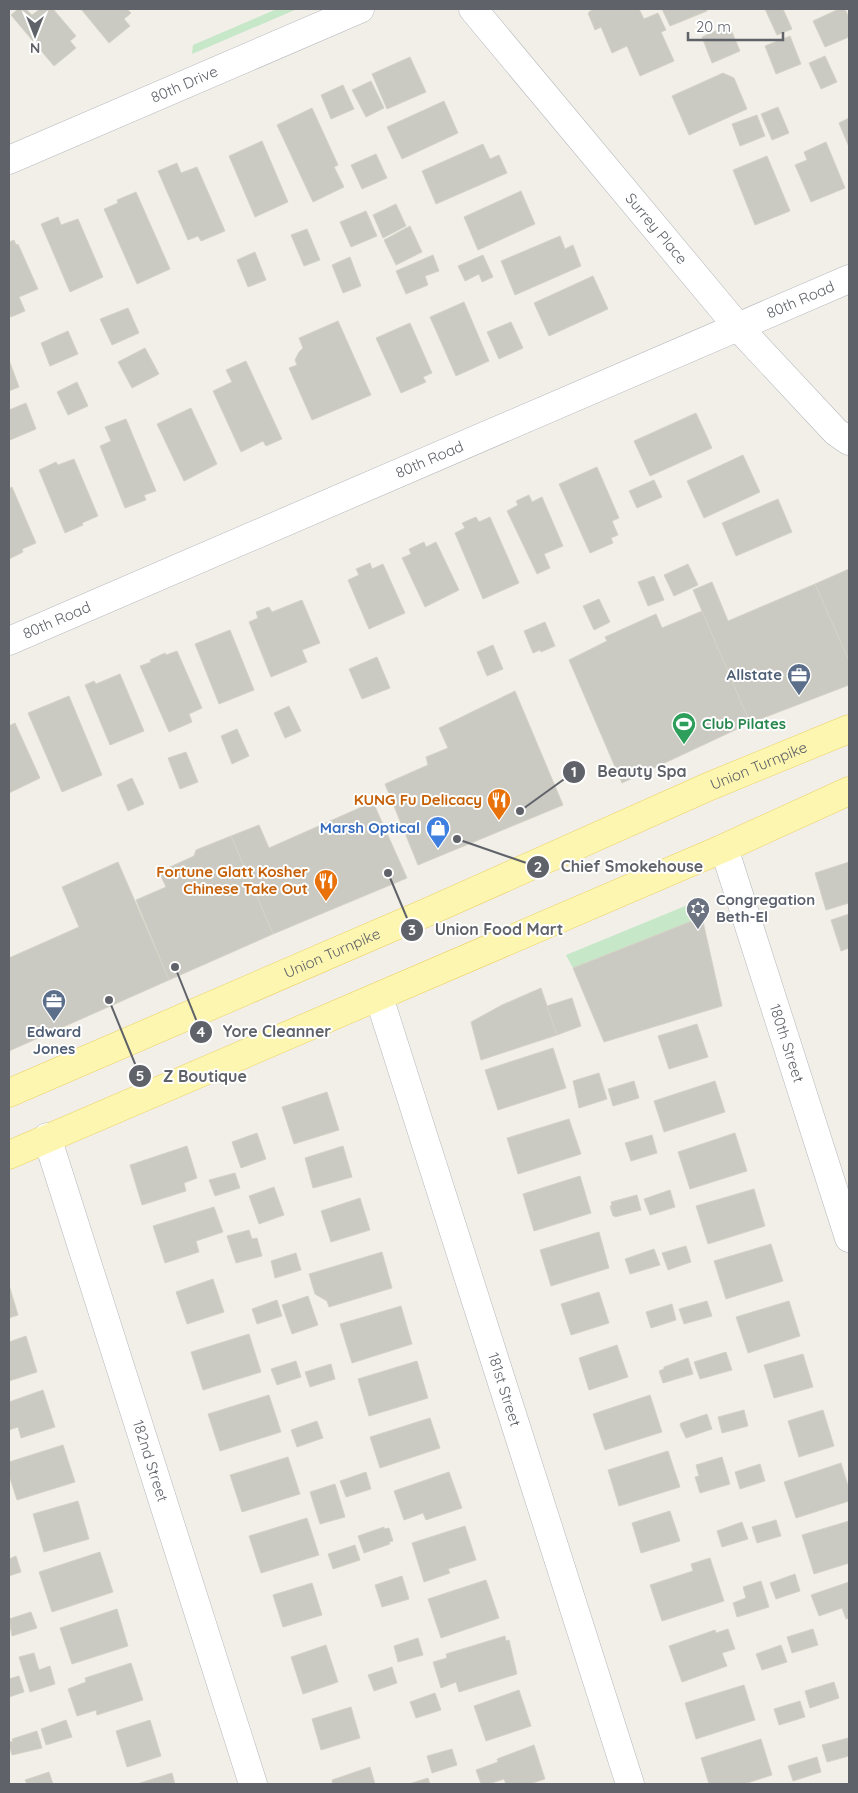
<svg xmlns="http://www.w3.org/2000/svg" width="858" height="1793" font-family="Quicksand,sans-serif">
  <style>
    .green { fill: #c6e7c8 }
    .building { fill: #cac9c2; stroke: #d5d2c6 }
    .lines { fill: none; stroke-linecap: round; stroke-linejoin: round }
    .minor-casing { stroke: #b5b7bc; stroke-width: 29 }
    .major-casing { stroke: #eed063; stroke-width: 29 }
    .minor { stroke: #fff; stroke-width: 28 }
    .major { stroke: #fdf6b1; stroke-width: 28 }
    .labels { text-anchor: middle; stroke-width: 4; stroke-linejoin: round; paint-order: stroke }
    .street-label { font-size: 15px; fill: #5f6268; stroke: #fff }
    .service-label { font-size: 15px; font-weight: bold; fill: #4e5e75; stroke: #fff; text-anchor: end }
    .leisure-label { font-size: 15px; font-weight: bold; fill: #27864d; stroke: #fff; text-anchor: start }
    .food-label { font-size: 15px; font-weight: bold; fill: #c56008; stroke: #fff; text-anchor: end }
    .shop-label { font-size: 15px; font-weight: bold; fill: #366cbe; stroke: #fff; text-anchor: end }
    .worship-label { font-size: 15px; font-weight: bold; fill: #5b616d; stroke: #fff; text-anchor: start }
    .leader { fill: none; stroke: #5f6268; stroke-width: 2 }
    .callout-dot { fill: #5f6268; stroke: #fff; stroke-width: 2 }
    .mark-label { font-size: 15px; text-anchor: middle; font-weight: bold; fill: #fff }
    .callout-label { font-size: 16px; text-anchor: middle; font-weight: bold; fill: #5f6268; stroke: #fff; stroke-width: 4; stroke-linejoin: round; paint-order: stroke }
  </style>
  <rect width="100%" height="100%" fill="#f1efe8"/>
  <g class="green">
    <path d="M277,9H297L192,54L193,45Z"/>
    <path d="M695,902L702,917L573,968L566,955Z"/>
  </g>
  <g class="building">
    <path d="M18,9H26L32,15L40,9H53L76,36L70,41L76,48L54,66L11,15Z"/>
    <path d="M81,9H127L131,13L124,19L130,26L109,43Z"/>
    <path d="M593,9H639L644,19L658,13L666,30L661,32L674,61L640,76L627,46L612,53L601,27L595,30L588,13Z"/>
    <path d="M662,9H706L707,11L670,26Z"/>
    <path d="M765,9H783L792,29L777,35Z"/>
    <path d="M839,9H845L849,18V37L825,47L813,21Z"/>
    <path d="M729,25L740,51L712,63L702,37Z"/>
    <path d="M790,36L801,64L776,74L765,46Z"/>
    <path d="M825,56L837,82L821,89L809,63Z"/>
    <path d="M410,57L426,92L387,109L372,74Z"/>
    <path d="M723,73L734,78L747,109L689,135L672,96Z"/>
    <path d="M371,81L384,108L366,117L352,90Z"/>
    <path d="M343,85L354,109L331,119L321,95Z"/>
    <path d="M444,101L458,133L402,159L387,127Z"/>
    <path d="M778,107L789,133L772,140L761,114Z"/>
    <path d="M312,108L338,165L334,167L344,187L313,202L277,125Z"/>
    <path d="M757,115L765,136L740,146L732,124Z"/>
    <path d="M849,118V147L839,123Z"/>
    <path d="M262,141L288,202L255,217L229,156Z"/>
    <path d="M826,142L845,188L811,202L795,165L807,160L804,152Z"/>
    <path d="M483,144L490,159L499,155L507,173L436,204L422,171Z"/>
    <path d="M376,154L387,178L362,189L351,165Z"/>
    <path d="M767,156L790,211L755,225L733,170Z"/>
    <path d="M177,163L181,173L197,167L225,231L201,241L198,236L188,240L158,171Z"/>
    <path d="M521,191L535,224L478,250L464,217Z"/>
    <path d="M136,192L170,269L137,284L104,209L118,203L117,200Z"/>
    <path d="M396,204L406,226L383,238L373,215Z"/>
    <path d="M366,211L377,236L351,247L340,222Z"/>
    <path d="M58,217L61,225L78,219L103,277L70,292L41,224Z"/>
    <path d="M410,226L422,252L396,265L384,240Z"/>
    <path d="M307,229L320,260L304,266L291,235Z"/>
    <path d="M560,236L565,249L573,245L581,266L515,295L501,261Z"/>
    <path d="M14,240L16,245L18,244L38,289L19,297L25,311L11,317L9,312V242Z"/>
    <path d="M255,252L266,280L248,287L237,260Z"/>
    <path d="M433,255L439,271L425,276L428,285L406,294L396,271Z"/>
    <path d="M483,255L493,277L482,282L479,274L465,281L458,266Z"/>
    <path d="M350,257L361,286L343,293L332,265Z"/>
    <path d="M593,276L608,309L549,336L534,303Z"/>
    <path d="M464,302L489,361L456,376L430,317Z"/>
    <path d="M128,308L139,333L112,345L100,319Z"/>
    <path d="M338,321L371,395L312,420L289,368L297,365L295,360L299,352L303,348L299,338Z"/>
    <path d="M511,322L523,348L499,359L487,332Z"/>
    <path d="M410,323L432,373L423,377L426,382L401,393L376,338Z"/>
    <path d="M68,331L78,354L50,366L41,343Z"/>
    <path d="M145,348L159,374L132,388L118,362Z"/>
    <path d="M9,360L19,387L9,391Z"/>
    <path d="M246,361L282,439L266,446L263,441L241,452L213,391L232,382L226,370Z"/>
    <path d="M77,382L88,406L68,415L57,392Z"/>
    <path d="M26,403L36,429L10,440L9,410Z"/>
    <path d="M191,408L217,464L184,481L157,424Z"/>
    <path d="M696,413L712,448L650,476L634,441Z"/>
    <path d="M126,419L156,491L144,495L146,500L125,508L100,446L111,441L105,427Z"/>
    <path d="M743,455L760,492L704,518L687,481Z"/>
    <path d="M74,459L98,516L82,523L83,525L65,533L39,470L56,462L58,465Z"/>
    <path d="M597,467L619,518L612,521L618,535L611,538L613,543L590,553L559,484Z"/>
    <path d="M654,480L662,497L637,508L629,491Z"/>
    <path d="M12,487L36,543L22,549L23,552L9,559V489Z"/>
    <path d="M529,495L532,502L542,497L563,546L544,554L550,568L537,574L507,511L518,505L516,501Z"/>
    <path d="M778,499L792,532L736,556L722,523Z"/>
    <path d="M476,517L479,522L490,517L519,583L483,599L455,533L465,528L462,523Z"/>
    <path d="M424,542L426,547L436,542L459,590L425,607L402,558L411,554L409,549Z"/>
    <path d="M370,563L372,569L383,564L405,613L369,629L348,580L359,575L356,569Z"/>
    <path d="M688,564L698,585L674,596L664,575Z"/>
    <path d="M849,569V661L815,584Z"/>
    <path d="M654,576L664,600L648,606L638,582Z"/>
    <path d="M712,582L728,621L815,584L849,661V685L750,723L693,590Z"/>
    <path d="M599,599L610,622L594,630L583,606Z"/>
    <path d="M302,600L320,643L302,650L307,662L271,677L249,622L258,618L256,612L269,607L272,612Z"/>
    <path d="M702,611L750,723L622,783L569,660L607,641L605,637L656,614L662,628Z"/>
    <path d="M545,622L555,646L541,652L540,650L533,653L524,631Z"/>
    <path d="M230,630L254,690L219,704L195,644Z"/>
    <path d="M493,645L503,669L487,676L477,652Z"/>
    <path d="M177,651L202,708L189,714L192,722L169,732L140,666L151,662L150,660L165,653L166,655Z"/>
    <path d="M377,657L390,688L362,699L349,669Z"/>
    <path d="M120,674L144,731L110,745L85,685L94,681L96,684Z"/>
    <path d="M515,691L563,805L418,865L385,784L428,765L426,757L448,748L439,728Z"/>
    <path d="M69,696L102,775L62,792L28,713Z"/>
    <path d="M289,706L301,731L285,738L274,713Z"/>
    <path d="M15,723L40,778L9,793V726Z"/>
    <path d="M237,729L249,756L232,764L221,736Z"/>
    <path d="M186,752L198,782L180,789L168,758Z"/>
    <path d="M132,778L144,804L128,811L117,785Z"/>
    <path d="M373,802L407,878L273,934L231,836L259,825L269,848Z"/>
    <path d="M231,836L273,934L169,980L136,900L166,887L159,872L194,856L196,850Z"/>
    <path d="M118,862L169,980L9,1051V958L79,927L62,887Z"/>
    <path d="M849,862V903L826,910L815,873Z"/>
    <path d="M849,914V948L841,951L831,920Z"/>
    <path d="M702,917L722,1006L604,1042L573,968Z"/>
    <path d="M541,988L557,1035L481,1060L471,1022L502,1005Z"/>
    <path d="M572,998L581,1026L557,1035L547,1006Z"/>
    <path d="M697,1024L708,1057L669,1069L658,1036Z"/>
    <path d="M553,1048L566,1088L498,1110L485,1070Z"/>
    <path d="M599,1073L607,1099L579,1108L573,1081Z"/>
    <path d="M634,1081L639,1098L613,1106L608,1089Z"/>
    <path d="M715,1081L725,1112L664,1132L654,1101Z"/>
    <path d="M327,1092L339,1130L294,1144L282,1107Z"/>
    <path d="M569,1119L581,1154L518,1174L507,1138Z"/>
    <path d="M257,1133L266,1159L241,1168L232,1142Z"/>
    <path d="M735,1133L747,1171L690,1189L678,1152Z"/>
    <path d="M652,1135L657,1153L631,1161L625,1143Z"/>
    <path d="M187,1146L197,1178L184,1183L186,1191L142,1205L130,1165Z"/>
    <path d="M343,1146L352,1177L313,1188L305,1158Z"/>
    <path d="M235,1173L240,1188L215,1196L209,1180Z"/>
    <path d="M580,1176L591,1213L534,1231L523,1194Z"/>
    <path d="M274,1187L284,1215L259,1224L249,1196Z"/>
    <path d="M754,1189L765,1226L708,1244L696,1206Z"/>
    <path d="M670,1190L675,1207L650,1215L644,1199Z"/>
    <path d="M637,1195L641,1210L615,1217V1216H613L610,1206L612,1205L611,1202Z"/>
    <path d="M360,1198L370,1230L331,1242L321,1211Z"/>
    <path d="M214,1207L223,1232L196,1241L199,1252L165,1263L153,1226Z"/>
    <path d="M249,1230L252,1239L257,1238L262,1256L236,1263L227,1236Z"/>
    <path d="M599,1232L609,1268L551,1286L540,1250Z"/>
    <path d="M771,1244L783,1281L726,1299L714,1261Z"/>
    <path d="M686,1246L691,1262L668,1270L662,1253Z"/>
    <path d="M654,1249L660,1265L630,1274L625,1259Z"/>
    <path d="M382,1252L392,1288L329,1307L327,1301L315,1294L309,1274Z"/>
    <path d="M296,1253L301,1270L275,1278L271,1261Z"/>
    <path d="M213,1279L224,1312L187,1324L176,1292Z"/>
    <path d="M9,1285L18,1315L9,1318Z"/>
    <path d="M599,1292L609,1323L571,1335L561,1304Z"/>
    <path d="M308,1296L318,1325L292,1334L282,1305Z"/>
    <path d="M277,1300L282,1316L257,1324L252,1309Z"/>
    <path d="M707,1301L712,1316L684,1324L679,1309Z"/>
    <path d="M789,1301L800,1336L748,1353L736,1317Z"/>
    <path d="M672,1304L676,1320L651,1328L646,1312Z"/>
    <path d="M401,1306L412,1344L352,1363L340,1324Z"/>
    <path d="M249,1334L261,1372L203,1390L191,1352Z"/>
    <path d="M26,1336L37,1372L9,1381V1342Z"/>
    <path d="M617,1345L628,1377L589,1390L579,1358Z"/>
    <path d="M726,1352L732,1370L700,1379L694,1362Z"/>
    <path d="M803,1354L813,1387L774,1398L764,1365Z"/>
    <path d="M688,1358L693,1374L663,1383L659,1371L664,1369V1367Z"/>
    <path d="M296,1361L301,1377L277,1385L271,1369Z"/>
    <path d="M417,1361L428,1398L369,1416L358,1379Z"/>
    <path d="M331,1364L335,1379L310,1387L305,1372Z"/>
    <path d="M43,1390L55,1427L21,1438L18,1427L9,1430V1402Z"/>
    <path d="M269,1395L281,1432L220,1451L208,1414Z"/>
    <path d="M650,1395L662,1432L605,1450L593,1414Z"/>
    <path d="M744,1410L748,1426L722,1433L718,1417Z"/>
    <path d="M823,1410L834,1446L799,1457L788,1421Z"/>
    <path d="M707,1414L712,1429L686,1438L680,1425L681,1423Z"/>
    <path d="M430,1418L440,1448L380,1468L370,1437Z"/>
    <path d="M317,1421L323,1438L297,1447L291,1430Z"/>
    <path d="M63,1445L75,1482L17,1500L9,1475V1462Z"/>
    <path d="M668,1451L680,1487L619,1506L608,1470Z"/>
    <path d="M288,1457L300,1494L242,1512L230,1475Z"/>
    <path d="M722,1457L730,1484L700,1493L695,1477L699,1476L696,1465Z"/>
    <path d="M841,1463L849,1489V1501L796,1518L784,1482Z"/>
    <path d="M760,1464L765,1481L740,1489L735,1472Z"/>
    <path d="M366,1472L371,1489L346,1497L340,1481Z"/>
    <path d="M449,1472L462,1508L426,1520L423,1513L404,1520L394,1491Z"/>
    <path d="M335,1484L345,1517L320,1524L310,1492Z"/>
    <path d="M78,1501L89,1539L44,1552L33,1514Z"/>
    <path d="M670,1511L680,1541L641,1553L632,1523Z"/>
    <path d="M307,1518L319,1555L261,1573L249,1536Z"/>
    <path d="M776,1520L781,1536L757,1543L752,1527Z"/>
    <path d="M849,1521V1563L814,1574L802,1535Z"/>
    <path d="M742,1522L748,1539L722,1547L717,1531Z"/>
    <path d="M465,1526L476,1560L448,1569L450,1573L424,1582L412,1543Z"/>
    <path d="M384,1527V1529L389,1528L393,1541L389,1542L390,1544L364,1553L358,1536Z"/>
    <path d="M355,1545L360,1560L333,1569L328,1554Z"/>
    <path d="M100,1552L113,1592L52,1612L39,1572Z"/>
    <path d="M16,1556L21,1572L9,1576V1559Z"/>
    <path d="M710,1558L724,1601L662,1621L650,1585L693,1571L691,1564Z"/>
    <path d="M795,1574L800,1591L776,1599L770,1583Z"/>
    <path d="M402,1576L409,1599L382,1607L375,1585Z"/>
    <path d="M486,1580L499,1618L441,1638L428,1599Z"/>
    <path d="M761,1581L769,1607L737,1617L733,1603L746,1598L743,1587Z"/>
    <path d="M849,1582V1618L846,1619L842,1608L819,1616L811,1595Z"/>
    <path d="M312,1583L322,1615L283,1627L273,1595Z"/>
    <path d="M117,1609L128,1646L72,1664L60,1628Z"/>
    <path d="M31,1612L37,1628L12,1636L9,1619Z"/>
    <path d="M728,1629L735,1649L722,1653L727,1666L682,1682L669,1646L715,1630L716,1633Z"/>
    <path d="M813,1629L818,1645L792,1653L787,1637Z"/>
    <path d="M505,1636L506,1641L509,1640L517,1674L459,1692L456,1682L441,1688L433,1662L447,1658L446,1654Z"/>
    <path d="M418,1638L423,1655L398,1662L394,1646Z"/>
    <path d="M326,1645L338,1682L303,1694L291,1657Z"/>
    <path d="M781,1645L787,1662L762,1670L756,1654Z"/>
    <path d="M34,1653L39,1670L50,1666L55,1684L30,1692L19,1657Z"/>
    <path d="M131,1663L143,1700L97,1715L96,1710L77,1716L68,1689L86,1682L85,1678Z"/>
    <path d="M392,1667L397,1683L374,1691L368,1675Z"/>
    <path d="M19,1676L24,1692L9,1697V1679Z"/>
    <path d="M834,1682L839,1698L810,1708L805,1691Z"/>
    <path d="M744,1685L755,1720L696,1739L685,1703Z"/>
    <path d="M519,1690L531,1726L486,1741L474,1706Z"/>
    <path d="M435,1693L441,1710L416,1718L410,1702Z"/>
    <path d="M800,1701L805,1717L779,1725L774,1709Z"/>
    <path d="M351,1707L360,1738L321,1750L312,1719Z"/>
    <path d="M66,1720L72,1737L46,1745L41,1729Z"/>
    <path d="M150,1720L161,1756L127,1767L116,1731Z"/>
    <path d="M37,1731L42,1748L12,1755L9,1744V1742L13,1741L12,1739Z"/>
    <path d="M848,1738L849,1756L827,1762L822,1745Z"/>
    <path d="M761,1739L772,1775L744,1784H709L701,1758Z"/>
    <path d="M534,1745L545,1779L529,1784H506L504,1779L488,1784H481L476,1770L498,1762L497,1759Z"/>
    <path d="M452,1749L457,1765L432,1773L427,1756Z"/>
    <path d="M817,1757L821,1772L793,1781L788,1766Z"/>
    <path d="M370,1767L375,1784H333L332,1780Z"/>
    <path d="M49,1772L53,1784H27L25,1780Z"/>
    <path d="M172,1773L175,1784H137Z"/>
    <path d="M428,1778L430,1784H409Z"/>
  </g>
  <g class="lines">
    <g class="minor-casing">
      <g id="minor">
        <path id="s1" d="M473,9L738,327L836,432L849,441"/>
        <path id="s2" d="M9,160L360,9"/>
        <path id="s3" d="M9,641L849,279"/>
        <path id="s4" d="M724,848L849,1238"/>
        <path id="s5" d="M379,997L630,1784"/>
        <path id="s6" d="M47,1137L253,1784"/>
      </g>
    </g>
    <g class="major-casing">
      <g id="major">
        <path id="s7" d="M9,1093L430,911L710,786L849,729"/>
        <path d="M9,1155L724,848L849,791"/>
      </g>
    </g>
    <use href="#minor" class="minor"/>
    <use href="#major" class="major"/>
  </g>
  <defs>
    <g id="office-pin" transform="scale(1.25)"><path d="M0 17L-7.5 6A9.5 9.5 0 1 1 7.5 6Z" fill="#5c6f8a" stroke="#fff"/><path d="M-6-3h4V-5.5h4V-3h4V5H-6ZM-1-4.5V-3h2v-1.5ZM-6 0V1H6V0Z" fill="#fff"/></g>
    <g id="stadium-pin" transform="scale(1.25)"><path d="M0 17L-7.5 6A9.5 9.5 0 1 1 7.5 6Z" fill="#2e9e5b" stroke="#fff"/><path d="M0-5a6.5 5 0 1 0 0 10a6.5 5 0 1 0 0-10ZM-3.5-1.8h7v3.6h-7Z" fill="#fff"/></g>
    <g id="restaurant-pin" transform="scale(1.25)"><path d="M0 17L-7.5 6A9.5 9.5 0 1 1 7.5 6Z" fill="#e8710a" stroke="#fff"/><path d="M-5-6h1v4h1v-4h1v4h1v-4h1v5L-1.5 .5V6h-2V.5L-5-1ZM5-6V6H3V1.5H1.5Q1.5-4 5-6Z" fill="#fff"/></g>
    <g id="shop-pin" transform="scale(1.25)"><path d="M0 17L-7.5 6A9.5 9.5 0 1 1 7.5 6Z" fill="#3f7fe0" stroke="#fff"/><path d="M-5-2.5h2.3a2.7 3.5 0 0 1 5.4 0H5L5.5 6h-11ZM-1.5-2.5h3a1.5 2.3 0 0 0-3 0Z" fill="#fff"/></g>
    <g id="synagogue-pin" transform="scale(1.25)"><path d="M0 17L-7.5 6A9.5 9.5 0 1 1 7.5 6Z" fill="#6b7280" stroke="#fff"/><path d="M0-6.5L5.6 3.2H-5.6ZM0 6.5L5.6-3.2H-5.6Z" fill="#fff"/></g>
  </defs>
  <g fill-rule="evenodd">
    <use href="#office-pin" x="799" y="675"/>
    <use href="#stadium-pin" x="684" y="724"/>
    <use href="#restaurant-pin" x="499" y="800"/>
    <use href="#shop-pin" x="438" y="828"/>
    <use href="#restaurant-pin" x="326" y="881"/>
    <use href="#synagogue-pin" x="698" y="909"/>
    <use href="#office-pin" x="54" y="1001"/>
  </g>
  <g class="labels">
    <g class="street-label">
      <text dy="5" stroke="none"><textPath href="#s2" startOffset="191">80th Drive</textPath></text>
      <text dy="5" stroke="none"><textPath href="#s1" startOffset="286">Surrey Place</textPath></text>
      <text dy="5" stroke="none"><textPath href="#s3" startOffset="862">80th Road</textPath></text>
      <text dy="5" stroke="none"><textPath href="#s3" startOffset="458">80th Road</textPath></text>
      <text dy="5" stroke="none"><textPath href="#s3" startOffset="52">80th Road</textPath></text>
      <text dy="5" stroke="none"><textPath href="#s7" startOffset="818">Union Turnpike</textPath></text>
      <text dy="5" stroke="none"><textPath href="#s7" startOffset="352">Union Turnpike</textPath></text>
      <text dy="5" stroke="none"><textPath href="#s4" startOffset="205">180th Street</textPath></text>
      <text dy="5" stroke="none"><textPath href="#s5" startOffset="412">181st Street</textPath></text>
      <text dy="5" stroke="none"><textPath href="#s6" startOffset="340">182nd Street</textPath></text>
    </g>
    <g class="service-label">
      <text x="782" y="680">Allstate</text>
      <text x="54" y="1037" text-anchor="middle">Edward<tspan x="54" dy="17">Jones</tspan></text>
    </g>
    <g class="leisure-label">
      <text x="702" y="729">Club Pilates</text>
    </g>
    <g class="food-label">
      <text x="482" y="805">KUNG Fu Delicacy</text>
      <text x="308" y="877">Fortune Glatt Kosher<tspan x="308" dy="17">Chinese Take Out</tspan></text>
    </g>
    <g class="shop-label">
      <text x="420" y="833">Marsh Optical</text>
    </g>
    <g class="worship-label">
      <text x="716" y="905">Congregation<tspan x="716" dy="17">Beth-El</tspan></text>
    </g>
  </g>
  <path class="leader" d="M520 811L574 772M457 839L538 867M388 873L412 930M175 967L201 1032M109 1000L140 1076"/>
  <g class="callout-dot">
    <circle cx="520" cy="811" r="5"/>
    <circle cx="457" cy="839" r="5"/>
    <circle cx="388" cy="873" r="5"/>
    <circle cx="175" cy="967" r="5"/>
    <circle cx="109" cy="1000" r="5"/>
    <circle cx="574" cy="772" r="12"/>
    <circle cx="538" cy="867" r="12"/>
    <circle cx="412" cy="930" r="12"/>
    <circle cx="201" cy="1032" r="12"/>
    <circle cx="140" cy="1076" r="12"/>
  </g>
  <g class="mark-label">
    <text x="574" y="777">1</text>
    <text x="538" y="872">2</text>
    <text x="412" y="935">3</text>
    <text x="201" y="1037">4</text>
    <text x="140" y="1081">5</text>
  </g>
  <g class="callout-label">
    <text x="642" y="777">Beauty Spa</text>
    <text x="632" y="872">Chief Smokehouse</text>
    <text x="499" y="935">Union Food Mart</text>
    <text x="277" y="1037">Yore Cleanner</text>
    <text x="205" y="1082">Z Boutique</text>
  </g>
  <rect width="858" height="1793" fill="none" stroke="#5f6268" stroke-width="20"/>
  <g transform="translate(35 35) rotate(180)" stroke="#ffffff" stroke-width="4" paint-order="stroke">
  <path d="M0-4L9 19L0 12L-9 19Z" fill="#5f6268"/>
  <text y="-8" font-size="14" font-weight="bold" text-anchor="middle" fill="#5f6268">N</text>
  </g>
  <path d="M688 32v8h95v-8" fill="none" stroke="#5f6268" stroke-width="2.5"/>
  <text x="696" y="32" font-size="15" fill="#5f6268" stroke="#ffffff" stroke-width="4" paint-order="stroke">20 m</text>
</svg>
